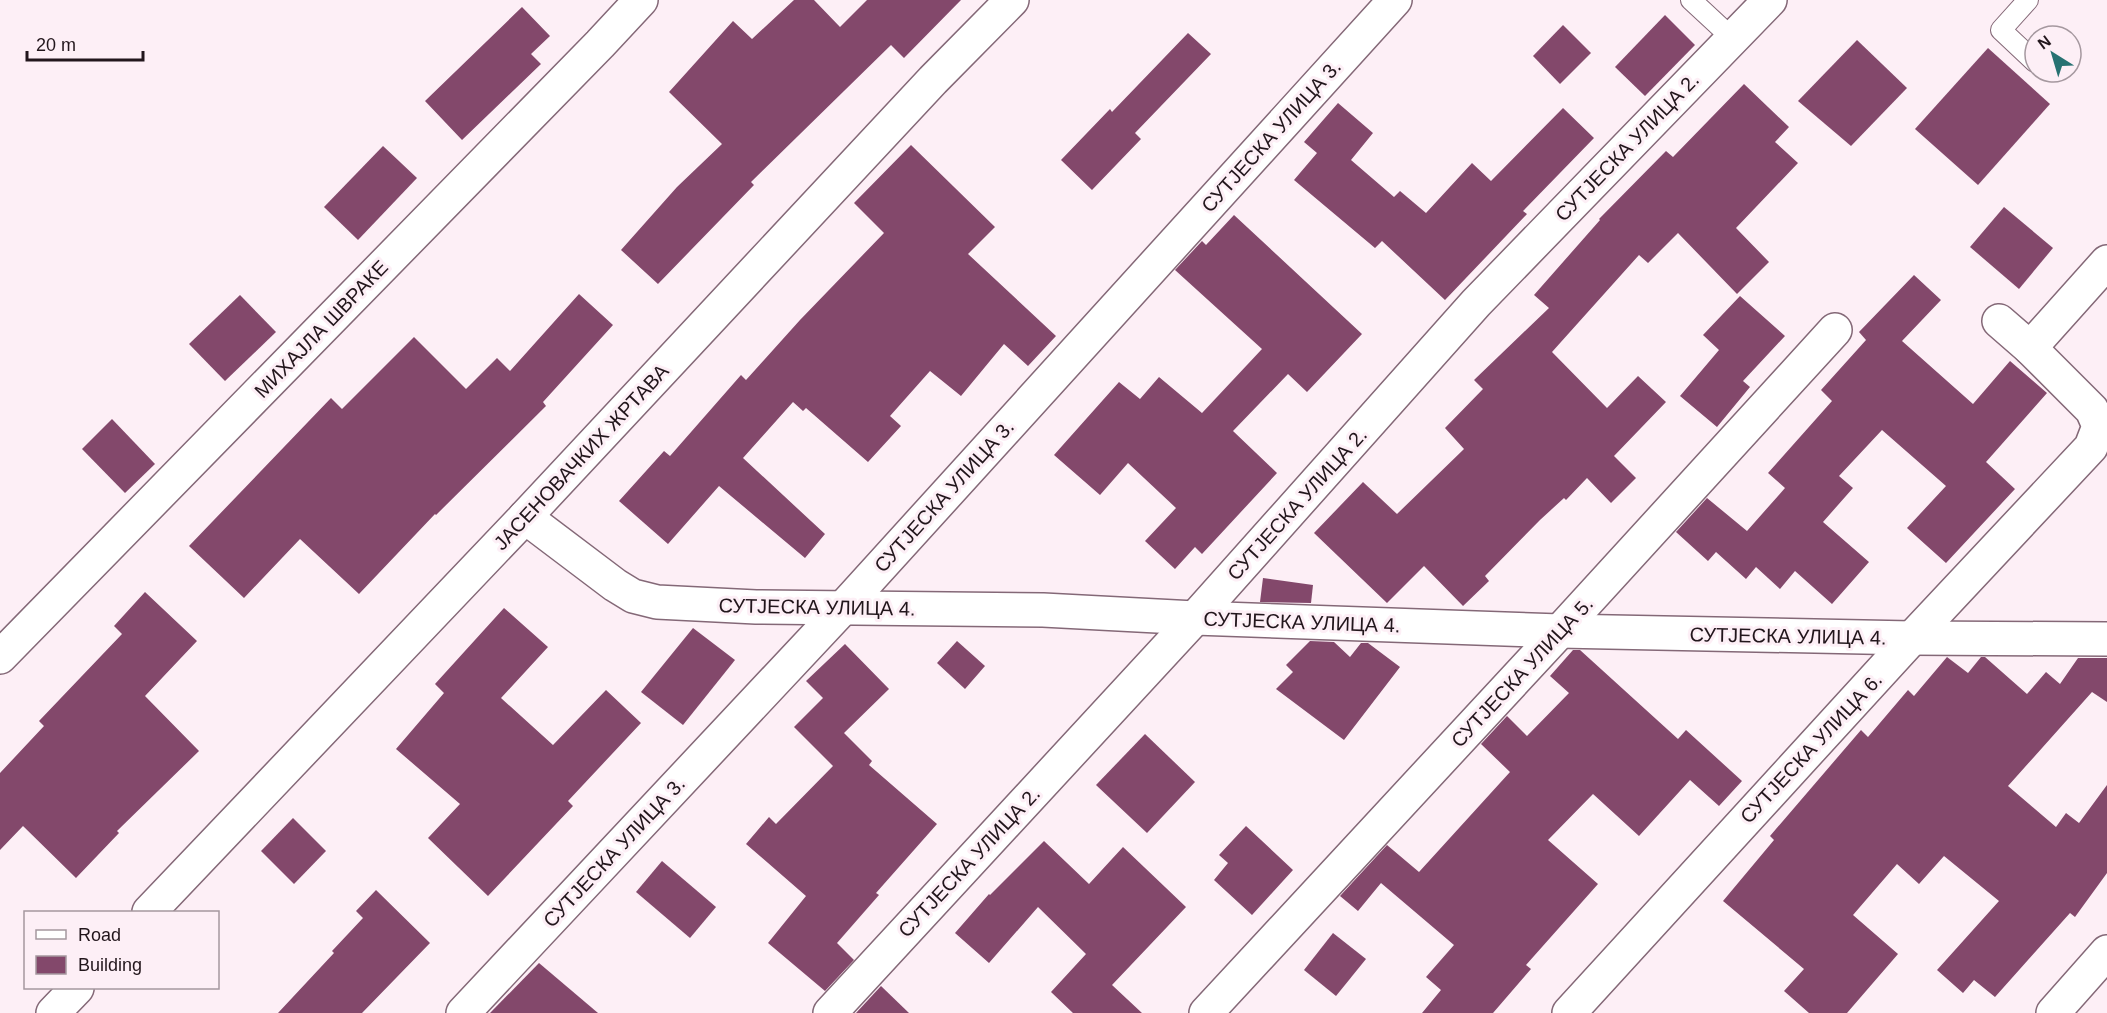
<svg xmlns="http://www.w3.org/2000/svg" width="2107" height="1013" font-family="Helvetica,sans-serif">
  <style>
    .building { fill: #83486b }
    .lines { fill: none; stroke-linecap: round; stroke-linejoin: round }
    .service-casing { stroke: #846877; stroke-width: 22 }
    .minor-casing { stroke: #846877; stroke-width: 36 }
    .service { stroke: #fff; stroke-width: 20 }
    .minor { stroke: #fff; stroke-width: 33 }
    .labels { text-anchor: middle; stroke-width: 6; stroke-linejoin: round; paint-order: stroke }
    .street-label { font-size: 20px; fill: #22161c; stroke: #fdeff6 }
  </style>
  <rect width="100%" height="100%" fill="#fdeff6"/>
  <g class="building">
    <path d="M794,0H814L840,27L867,0H961L904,58L891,45L751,182L754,185L658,284L621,250L677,187L722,144L669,92L733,21L752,39Z"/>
    <path d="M522,7L550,36L531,54L541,64L462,140L425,101Z"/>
    <path d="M1665,15L1695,45L1645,96L1615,67Z"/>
    <path d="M1563,25L1591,53L1560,84L1533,56Z"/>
    <path d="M1188,33L1211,54L1135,133L1141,139L1092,190L1061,160L1110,109L1112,112Z"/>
    <path d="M1857,40L1907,88L1851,146L1798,101Z"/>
    <path d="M1988,48L2050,104L1978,185L1915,129Z"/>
    <path d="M1744,84L1789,127L1775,142L1798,163L1736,228L1769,262L1737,294L1678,233L1648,263L1639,255L1552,352L1607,408L1638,376L1666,402L1614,456L1636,478L1611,503L1587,478L1566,500L1564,498L1540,520L1485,576L1489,581L1463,606L1424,566L1387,603L1314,533L1363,482L1397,514L1464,449L1445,428L1483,389L1474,380L1549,308L1534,295L1600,220L1599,219L1666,151L1673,157Z"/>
    <path d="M1338,103L1373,133L1351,160L1394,197L1400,191L1426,213L1472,163L1491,181L1563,108L1594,138L1523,211L1527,214L1445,300L1382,241L1375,248L1294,180L1317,153L1304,142Z"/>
    <path d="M911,145L995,227L968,254L1056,336L1028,366L1004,344L961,396L930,371L890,416L901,426L868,462L806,408L803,411L793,402L743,458L825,534L805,558L719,486L668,544L619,501L664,451L670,456L741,375L746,380L800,320L884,233L854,203Z"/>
    <path d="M383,146L417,178L358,240L324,207Z"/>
    <path d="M2004,207L2053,248L2019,289L1970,247Z"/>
    <path d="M1234,215L1362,334L1307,392L1288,374L1233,431L1277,473L1202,554L1195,547L1175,569L1145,541L1176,508L1128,463L1100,495L1054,455L1119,382L1140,399L1159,377L1202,413L1262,349L1175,270L1202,241L1206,245Z"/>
    <path d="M1914,275L1941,300L1902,341L1973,404L2010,361L2047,393L1986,462L2015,489L1946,563L1907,528L1946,486L1882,430L1839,476L1853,488L1823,522L1869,562L1832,604L1795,571L1780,589L1756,567L1746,579L1716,552L1708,561L1676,532L1707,498L1747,531L1785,488L1768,473L1832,401L1821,390L1866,340L1859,332Z"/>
    <path d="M579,294L613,325L543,402L546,406L436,515L435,514L359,594L300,539L244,598L189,546L331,398L342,409L414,337L466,389L497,358L510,371Z"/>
    <path d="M240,295L276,332L225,381L189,344Z"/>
    <path d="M1740,296L1785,336L1743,381L1750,387L1717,427L1680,396L1719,350L1703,335Z"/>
    <path d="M112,419L155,464L125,493L82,449Z"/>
    <path d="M1263,578L1313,585L1311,603L1260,602Z"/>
    <path d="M145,592L197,641L145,696L199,751L117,831L119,833L76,878L23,826L0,850V773L44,726L39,721L122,634L114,626Z"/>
    <path d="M504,608L548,647L501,698L553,745L606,690L641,723L568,801L573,806L488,896L428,838L460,804L396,749L444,693L435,684Z"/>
    <path d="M693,628L735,660L683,725L641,692Z"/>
    <path d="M957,641L985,666L965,689L937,663Z"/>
    <path d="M1310,641L1334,642L1350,657L1361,643H1368L1400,667L1344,740L1276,689L1293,672L1286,665Z"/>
    <path d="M845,644L889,689L844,733L872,761L869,765L937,824L876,893L879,895L837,943L854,960L825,991L768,943L806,896L746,844L769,817L776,824L833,766L794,727L823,698L806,681Z"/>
    <path d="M1573,650H1580L1678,739L1686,730L1742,781L1719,806L1690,780L1639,836L1593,794L1548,840L1598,884L1526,965L1531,969L1493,1013H1422L1441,990L1426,977L1454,945L1381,883L1358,911L1340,896L1387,845L1419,872L1510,772L1481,744L1507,716L1527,736L1569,693L1550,676Z"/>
    <path d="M1947,657L1968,673L1981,657H1985L2027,694L2046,672L2060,684L2078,658H2107V702L2092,692L2008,786L2056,827L2066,813L2079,823L2107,785V873L2075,917L2070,913L1995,997L1974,980L1963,993L1937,970L1999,901L1944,856L1919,884L1897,864L1853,915L1898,954L1847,1013H1809L1784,991L1804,969L1723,901L1774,840L1770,836L1861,730L1868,737L1908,690L1914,696Z"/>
    <path d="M1145,734L1195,782L1147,833L1096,785Z"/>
    <path d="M293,818L326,851L294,884L261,851Z"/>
    <path d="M1246,826L1293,870L1252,915L1214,880L1228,863L1219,855Z"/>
    <path d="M1044,841L1089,884L1123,847L1186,907L1112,985L1142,1013H1073L1051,992L1086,954L1038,907L989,963L955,933L989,894L990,895Z"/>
    <path d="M662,861L716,907L690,938L636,892Z"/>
    <path d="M376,890L430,943L362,1013H278L334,953L332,951L363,918L356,911Z"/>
    <path d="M1333,933L1366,959L1336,996L1304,970Z"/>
    <path d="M539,963L598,1013H490Z"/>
    <path d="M881,986L909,1013H856Z"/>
  </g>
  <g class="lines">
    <g class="service-casing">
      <g id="service">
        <path d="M1691,0L1732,38"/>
        <path d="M2028,0L2001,30L2035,62"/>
      </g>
    </g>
    <g class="minor-casing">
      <g id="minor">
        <path d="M2030,348L2107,262"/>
        <path d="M525,517L615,585L633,596L657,602L756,607L1043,610L1195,618L1560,631L1912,638L2107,639"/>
        <path d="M0,657L600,44L641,0"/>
        <path d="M149,912L525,517L933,80L1012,0"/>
        <path d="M53,1013L77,988"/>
        <path d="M463,1013L842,609L1395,0"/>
        <path d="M830,1013L1195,618L1476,303L1770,0"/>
        <path d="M1206,1013L1560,631L1835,330"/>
        <path d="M1569,1013L1912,638L2091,447L2099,426L2092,410L2030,348L1999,321"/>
        <path d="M2053,1013L2107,952"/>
      </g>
    </g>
    <use href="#service" class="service"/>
    <use href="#minor" class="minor"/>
  </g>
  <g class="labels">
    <g class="street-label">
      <text transform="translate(1271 136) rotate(-48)" y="7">СУТЈЕСКА УЛИЦА 3.</text>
      <text transform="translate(1627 147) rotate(-46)" y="7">СУТЈЕСКА УЛИЦА 2.</text>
      <text transform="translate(321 329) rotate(-46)" y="7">МИХАЈЛА ШВРАКЕ</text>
      <text transform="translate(581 457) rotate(-47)" y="7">ЈАСЕНОВАЧКИХ ЖРТАВА</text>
      <text transform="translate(944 496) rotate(-48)" y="7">СУТЈЕСКА УЛИЦА 3.</text>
      <text transform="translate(1297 504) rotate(-48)" y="7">СУТЈЕСКА УЛИЦА 2.</text>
      <text transform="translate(817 607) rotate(1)" y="7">СУТЈЕСКА УЛИЦА 4.</text>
      <text transform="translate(1302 622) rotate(2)" y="7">СУТЈЕСКА УЛИЦА 4.</text>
      <text transform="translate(1788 636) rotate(1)" y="7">СУТЈЕСКА УЛИЦА 4.</text>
      <text transform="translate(1522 672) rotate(-47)" y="7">СУТЈЕСКА УЛИЦА 5.</text>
      <text transform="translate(1811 748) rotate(-47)" y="7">СУТЈЕСКА УЛИЦА 6.</text>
      <text transform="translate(614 852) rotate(-47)" y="7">СУТЈЕСКА УЛИЦА 3.</text>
      <text transform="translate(969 862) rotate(-47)" y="7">СУТЈЕСКА УЛИЦА 2.</text>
    </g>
  </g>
  <rect x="24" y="911" width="195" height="78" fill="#fdeff6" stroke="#a5989f" stroke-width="1.5"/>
  <rect x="36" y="930" width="30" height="9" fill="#ffffff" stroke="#a5989f" stroke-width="1.5"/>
  <text x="78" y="941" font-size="18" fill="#22161c">Road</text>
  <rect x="36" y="956" width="30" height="18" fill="#83486b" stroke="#a5989f" stroke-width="1.5"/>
  <text x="78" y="971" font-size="18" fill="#22161c">Building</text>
  <g transform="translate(2053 54) rotate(323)"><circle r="28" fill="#fdeff6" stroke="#a5989f" stroke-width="1.5"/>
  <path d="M0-4.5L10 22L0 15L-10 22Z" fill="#277272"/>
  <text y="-9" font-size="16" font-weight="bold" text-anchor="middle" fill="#22161c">N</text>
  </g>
  <path d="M27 51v9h116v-9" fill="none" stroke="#22161c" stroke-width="3"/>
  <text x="36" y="51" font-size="18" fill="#22161c" stroke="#fdeff6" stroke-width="4.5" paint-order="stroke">20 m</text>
</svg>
